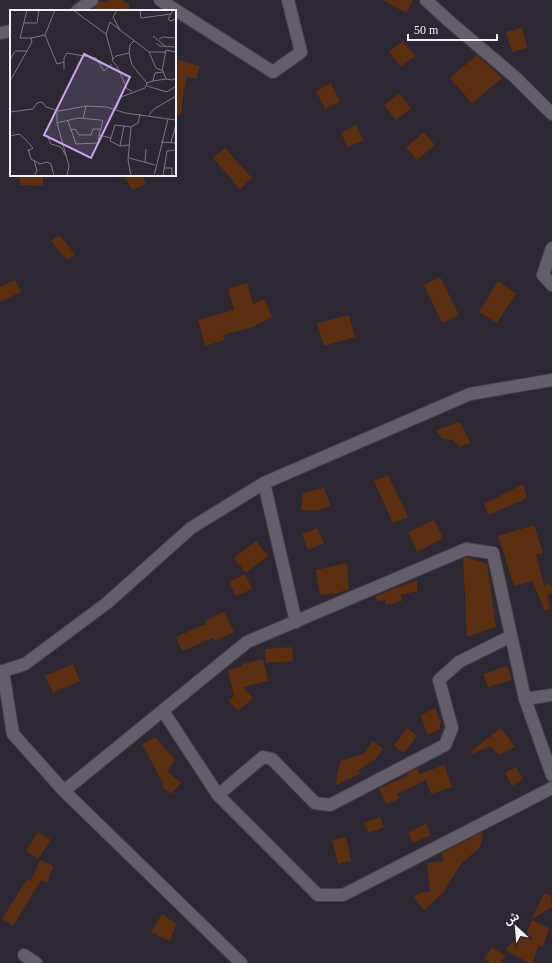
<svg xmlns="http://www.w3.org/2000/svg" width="552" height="963" font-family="'Times New Roman','Noto Sans Arabic',serif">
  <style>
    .building { fill: #5b2f10 }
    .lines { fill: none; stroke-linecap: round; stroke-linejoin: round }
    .street-casing { stroke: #46424a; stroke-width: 14 }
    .street { stroke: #655e6a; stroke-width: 12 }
    .inset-road { fill: none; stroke: #7d7880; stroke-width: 1 }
    .view { fill: #c6a6f0; fill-opacity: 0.15; stroke: #c6a6f0; stroke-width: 2 }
    .inset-edge { fill: none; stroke: #f4f1f7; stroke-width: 2 }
  </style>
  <rect width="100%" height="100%" fill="#2d2731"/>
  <g class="building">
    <path d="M108,0H124V3H129V11H91L99,2H108Z"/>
    <path d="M383,0H413L406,13Z"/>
    <path d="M522,28L527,48L512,52L506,32Z"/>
    <path d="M403,41L415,56L401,67L389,52Z"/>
    <path d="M477,55L502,78L472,103L450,78Z"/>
    <path d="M175,59L200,66L196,79L187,76L180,115H175Z"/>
    <path d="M331,83L340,102L325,109L316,91Z"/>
    <path d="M399,93L411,108L396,120L384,105Z"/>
    <path d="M356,125L363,140L348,147L341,133Z"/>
    <path d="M424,132L435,145L417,160L406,147Z"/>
    <path d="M225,148L252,178L240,189L213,158Z"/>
    <path d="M20,175H43V186L20,185Z"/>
    <path d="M124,175H142L146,184L132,190Z"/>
    <path d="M59,235L75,254L67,260L51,241Z"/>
    <path d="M440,277L459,315L442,323L424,285Z"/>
    <path d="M15,280L21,292L0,302V287Z"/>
    <path d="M498,281L516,293L497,323L479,312Z"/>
    <path d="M247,283L253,304L264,299L272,317L253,327L223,335L225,340L205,346L198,320L234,310L228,289Z"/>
    <path d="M349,315L355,337L324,346L317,323Z"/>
    <path d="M460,422L470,443L460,447L453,440L443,439L436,430Z"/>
    <path d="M388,475L408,517L393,523L374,481Z"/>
    <path d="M523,484L527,498L489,515L484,504Z"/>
    <path d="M324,488L331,506L316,511L301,510L303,493Z"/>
    <path d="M434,520L443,538L417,552L408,532Z"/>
    <path d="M534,525L543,553L536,555L544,585L550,583L552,588V593L547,595L550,609L545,611L532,581L514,586L498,536Z"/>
    <path d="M317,528L324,543L308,550L302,534Z"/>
    <path d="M256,541L268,556L246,573L234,558Z"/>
    <path d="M466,557L487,564L496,627L467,637L463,559Z"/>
    <path d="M347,563L349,589L335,594V593L320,595L316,570Z"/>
    <path d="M245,574L252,589L236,596L229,582Z"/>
    <path d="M417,580V591L401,595L402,601L386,605L385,600L377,601L376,596Z"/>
    <path d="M224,612L234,632L215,641L213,638L182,651L176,637L206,624L205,621Z"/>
    <path d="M292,647L293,661L266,663L265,649Z"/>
    <path d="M263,659L268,681L243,687L253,698L238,711L229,701L234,696L228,670L243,666L242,664Z"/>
    <path d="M73,664L80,681L53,693L45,676Z"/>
    <path d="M507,666L512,680L488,687L483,674Z"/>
    <path d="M435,708L441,722L439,730L427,735L421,715Z"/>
    <path d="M407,728L417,736L404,753L394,746Z"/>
    <path d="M501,728L515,747L499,755L490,746L472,754L471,751Z"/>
    <path d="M155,737L175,760L167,771L181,783L171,794L162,787L164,785L142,744Z"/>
    <path d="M373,741L383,749L372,763L371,762L359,770L360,774L336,785L337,775L341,761L363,754Z"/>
    <path d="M444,765L452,787L431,794L426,780L397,794L399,799L386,804L379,788L408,776L406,774L417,768L419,774Z"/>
    <path d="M516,767L523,779L512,786L505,773Z"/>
    <path d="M380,817L384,827L369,833L364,823Z"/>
    <path d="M426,824L431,835L413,843L408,832Z"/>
    <path d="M38,832L51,840L38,859L26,851Z"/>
    <path d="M483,832L480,847L461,864L443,892L445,891L424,910L414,897L419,893L430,892L427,863L444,861L442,853Z"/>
    <path d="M346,837L351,861L338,864L332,840Z"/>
    <path d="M40,860L53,866L47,883L41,880L13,926L2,919L27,879L31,881Z"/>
    <path d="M544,893L551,896L552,907L532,919Z"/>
    <path d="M162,914L176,924L170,941L151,932Z"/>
    <path d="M532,920L549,928L543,947L538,946L533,963H529L505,950L517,937L524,939Z"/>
    <path d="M492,947L505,956L501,963H490L484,959Z"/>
  </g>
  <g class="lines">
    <g class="street-casing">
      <g id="street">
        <path d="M160,0L273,72L301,52L288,0"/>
        <path d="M426,0L450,22L515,77L552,114"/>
        <path d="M77,11L92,0"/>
        <path d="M0,33L11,31"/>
        <path d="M552,248L543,275L552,285"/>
        <path d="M264,483L296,622"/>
        <path d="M3,671L13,734L64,791L247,642L466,549L493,553L525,699L552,695"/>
        <path d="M0,672L25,664L107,603L191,528L264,483L470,394L552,380"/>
        <path d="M525,699L552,775"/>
        <path d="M163,711L218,795L318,895H343L552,788"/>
        <path d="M64,791L241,963"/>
        <path d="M218,795L263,757L272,759L315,803L330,805L445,745L452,728L439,680L459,662L511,636"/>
        <path d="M24,955L36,963"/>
      </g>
    </g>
    <use href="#street" class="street"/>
  </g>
  <g transform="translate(10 10)">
    <rect width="166" height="166" fill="#2d2731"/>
    <path class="inset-road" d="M45,0L35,25L47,54L54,52M63,0L96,24M107,0L103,7L110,20L139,42L146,58L153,61L156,69L162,70L166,68M130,0L131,8L161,4M163,0L158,9L160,11L166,9M14,13H27L29,0M143,26L155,36M21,28L35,25M149,29L153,27L166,28M146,33L150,36L166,37M139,42H155M119,43L122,55L137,73M103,49L96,24L100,12L110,20M0,50L5,41H17M54,59V48L57,43L86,48L94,61L102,54M152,61L156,40L166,42M0,71L22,32L21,28H10L17,0M143,71L156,69M137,76L157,82L166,76M122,81L117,79L108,58L102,50L106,46L119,43L120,35L124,31M106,99L111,87L135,78L137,73L143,71L145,63L153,62M47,101V113L68,108L91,110L93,111L89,125L101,128M0,102L23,99L27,93L32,92L36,97L49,101L76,96L97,97L115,103L166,110M139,105L144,99L166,86M73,109L76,96M58,111L66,134L88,133L89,125M47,113L59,156L57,166M60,120L65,119L69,125H81L83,119H91M0,126L9,124L15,129L23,138L18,141M37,126L41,134L51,137L56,146M151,132L166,133M161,132L166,115M119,135L110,136L100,131L105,115L121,117M110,136L114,116M18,139L21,149L30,154L37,152L41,154L44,166M119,148L145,155M24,150L27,161L24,166M135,153L136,139M154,158H162V166M121,166L118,150L121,117L128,113L130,104M144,166L158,109M153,166L157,141L166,140"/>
    <path class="view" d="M74,44L120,67L81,148L34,125Z"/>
    <rect width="166" height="166" class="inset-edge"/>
  </g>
  <g transform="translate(516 927) rotate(334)" stroke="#2d2731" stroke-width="3" paint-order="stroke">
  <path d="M0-3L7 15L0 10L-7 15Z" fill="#f4f1f7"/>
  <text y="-6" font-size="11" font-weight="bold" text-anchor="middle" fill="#f4f1f7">ش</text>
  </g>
  <path d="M408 34v6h89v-6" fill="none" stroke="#f4f1f7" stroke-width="2"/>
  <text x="414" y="34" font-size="12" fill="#f4f1f7" stroke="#2d2731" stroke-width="3" paint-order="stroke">50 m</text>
</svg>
